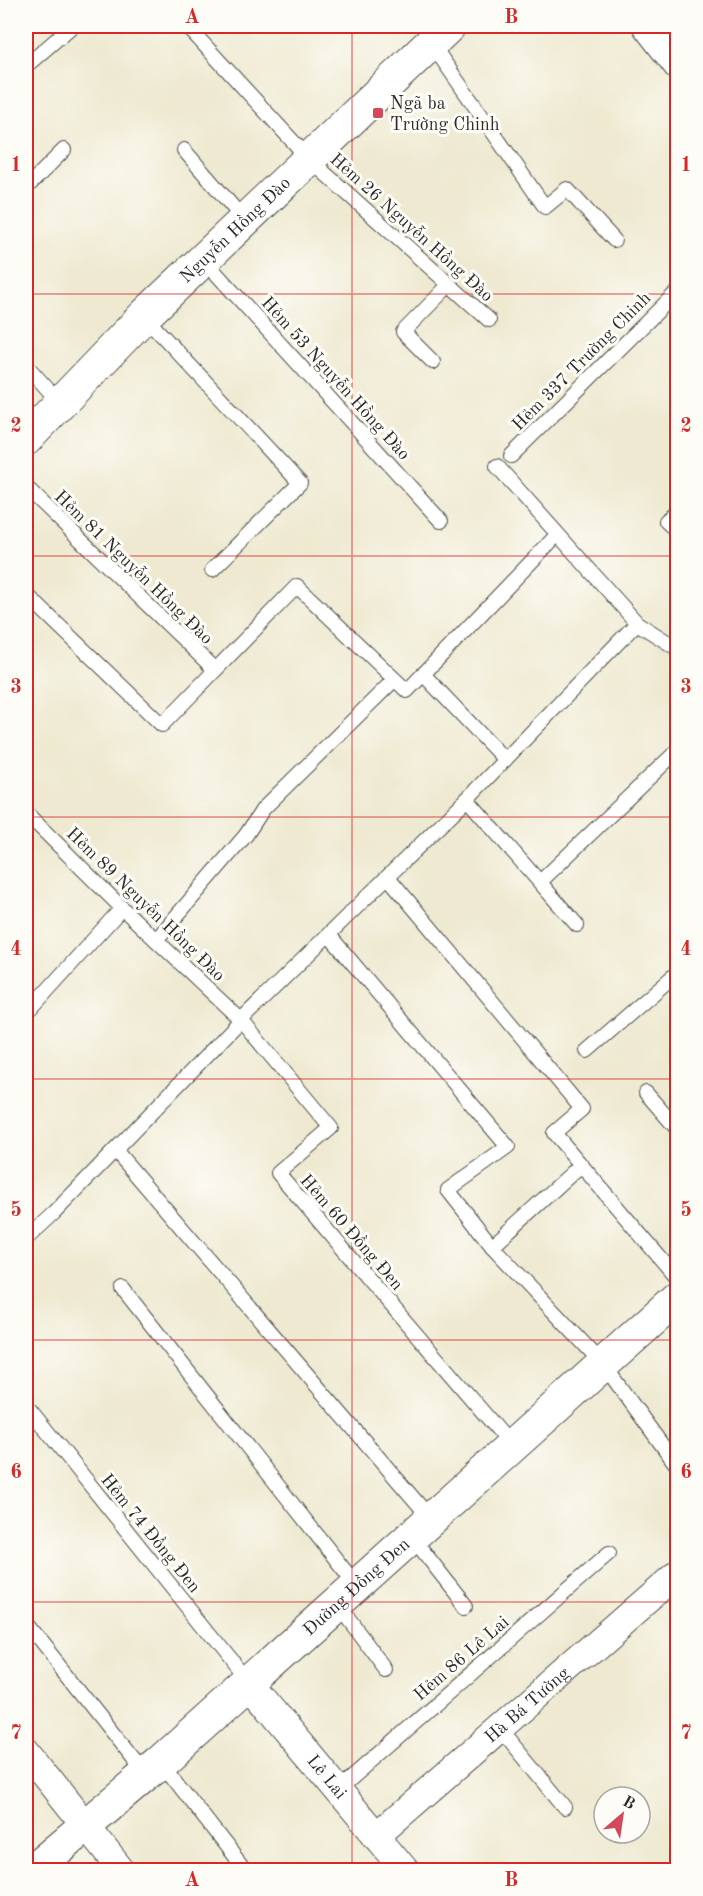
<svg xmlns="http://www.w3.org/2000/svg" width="703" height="1896" font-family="'Old Standard TT',serif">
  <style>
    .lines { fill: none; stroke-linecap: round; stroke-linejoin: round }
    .service-casing { stroke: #484844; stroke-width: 16 }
    .minor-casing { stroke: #484844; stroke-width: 29 }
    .tertiary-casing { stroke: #484844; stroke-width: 35 }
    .service { stroke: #fff; stroke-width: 14 }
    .minor { stroke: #fff; stroke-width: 27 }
    .tertiary { stroke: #fff; stroke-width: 33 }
    .grid { fill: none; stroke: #d62828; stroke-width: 1.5; stroke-opacity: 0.55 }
    .poi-dot { fill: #d1495b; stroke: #fdfcf7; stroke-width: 2 }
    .labels { text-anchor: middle; stroke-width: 6; stroke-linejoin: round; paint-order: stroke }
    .poi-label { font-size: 18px; fill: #2b2b2b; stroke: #fdfcf7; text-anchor: start }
    .street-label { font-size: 18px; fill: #2b2b2b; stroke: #fdfcf7 }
    .neatline { fill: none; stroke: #d62828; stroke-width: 2 }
    .grid-label { font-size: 20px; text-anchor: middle; font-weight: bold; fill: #d62828 }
  </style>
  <rect width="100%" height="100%" fill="#fdfcf7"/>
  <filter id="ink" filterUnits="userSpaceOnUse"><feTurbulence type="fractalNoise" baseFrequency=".0167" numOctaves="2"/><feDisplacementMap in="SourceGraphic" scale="12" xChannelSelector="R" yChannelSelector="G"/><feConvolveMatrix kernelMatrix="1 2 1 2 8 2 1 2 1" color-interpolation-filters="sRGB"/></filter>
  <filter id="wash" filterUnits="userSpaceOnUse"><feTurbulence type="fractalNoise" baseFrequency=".008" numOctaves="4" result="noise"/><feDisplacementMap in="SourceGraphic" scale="24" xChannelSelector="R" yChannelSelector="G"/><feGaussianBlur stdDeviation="1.35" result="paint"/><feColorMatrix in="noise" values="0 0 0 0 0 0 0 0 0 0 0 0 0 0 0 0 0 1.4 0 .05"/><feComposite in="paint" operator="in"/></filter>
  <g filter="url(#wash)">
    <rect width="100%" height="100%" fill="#eee9d0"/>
  </g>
  <g filter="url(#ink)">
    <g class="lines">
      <g class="service-casing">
        <g id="service">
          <path d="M187,26L310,160L489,320"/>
          <path d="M431,43L545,207L567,189L614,240"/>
          <path d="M26,66L72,26"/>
          <path d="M184,150L245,221"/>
          <path d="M26,188L64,150"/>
          <path d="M204,260L441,521"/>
          <path d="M144,316L300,483L212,570"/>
          <path d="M433,362L403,332L449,285"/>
          <path d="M26,365L60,403"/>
          <path d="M511,456L678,291"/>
          <path d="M497,466L637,623L678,649"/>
          <path d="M26,487L215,670"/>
          <path d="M678,511L666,521L678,532"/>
          <path d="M26,594L162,725L297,586L407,691L557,535"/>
          <path d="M423,674L505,760"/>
          <path d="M467,799L577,925"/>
          <path d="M26,813L122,908L241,1020L331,1128L278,1173L512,1446"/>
          <path d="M388,877L582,1109L554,1133L678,1279"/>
          <path d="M540,882L678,750"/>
          <path d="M329,935L508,1147L448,1190L492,1246L603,1364L678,1467"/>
          <path d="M156,940L246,835L263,809L394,680"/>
          <path d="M26,1014L122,908"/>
          <path d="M587,1051L678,972"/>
          <path d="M646,1093L678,1130"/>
          <path d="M115,1150L431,1519"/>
          <path d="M26,1239L54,1213L241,1020L467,799L637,623"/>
          <path d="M492,1246L581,1165"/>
          <path d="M123,1289L357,1586"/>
          <path d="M26,1405L249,1683"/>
          <path d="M412,1537L466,1606"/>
          <path d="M337,1604L386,1670"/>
          <path d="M26,1624L146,1775"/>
          <path d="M500,1728L565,1807"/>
          <path d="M161,1762L245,1870"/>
          <path d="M338,1790L609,1553"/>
        </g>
      </g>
      <g class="minor-casing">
        <g id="minor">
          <path d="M646,26L678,67"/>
          <path id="s1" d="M249,1683L405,1870"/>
          <path d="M26,1751L121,1870"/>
          <path id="s2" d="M376,1836L678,1573"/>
        </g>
      </g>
      <g class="tertiary-casing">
        <g id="tertiary">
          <path id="s3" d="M26,439L144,316L449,26"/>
          <path id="s4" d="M33,1870L161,1762L678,1297"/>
        </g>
      </g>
      <use href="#service" class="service"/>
      <use href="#minor" class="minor"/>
      <use href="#tertiary" class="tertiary"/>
    </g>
  </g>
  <path class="grid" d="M352,26V1870M26,294H678M26,556H678M26,817H678M26,1079H678M26,1340H678M26,1602H678"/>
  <rect class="poi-dot" x="372" y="107" width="12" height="12" rx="3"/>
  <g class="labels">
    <g class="poi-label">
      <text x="390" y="109">Ngã ba<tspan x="390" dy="21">Trường Chinh</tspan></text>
    </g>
    <g class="street-label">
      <text transform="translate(412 227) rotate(42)" y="6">Hẻm 26 Nguyễn Hồng Đào</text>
      <text dy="6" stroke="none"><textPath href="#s3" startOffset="296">Nguyễn Hồng Đào</textPath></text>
      <text transform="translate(581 361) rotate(-45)" y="6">Hẻm 337 Trường Chinh</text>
      <text transform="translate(336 378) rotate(48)" y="6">Hẻm 53 Nguyễn Hồng Đào</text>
      <text transform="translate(134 567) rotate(44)" y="6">Hẻm 81 Nguyễn Hồng Đào</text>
      <text transform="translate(146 904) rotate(44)" y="6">Hẻm 89 Nguyễn Hồng Đào</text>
      <text transform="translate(352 1232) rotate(49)" y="6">Hẻm 60 Đồng Đen</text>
      <text transform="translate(151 1533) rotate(51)" y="6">Hẻm 74 Đồng Đen</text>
      <text dy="6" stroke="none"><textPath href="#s4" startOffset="430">Đường Đồng Đen</textPath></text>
      <text transform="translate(461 1658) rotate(-41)" y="6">Hẻm 86 Lê Lai</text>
      <text dy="6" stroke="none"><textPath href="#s2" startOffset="200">Hà Bá Tường</textPath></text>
      <text dy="6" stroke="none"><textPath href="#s1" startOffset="122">Lê Lai</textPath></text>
    </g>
  </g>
  <rect width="703" height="1896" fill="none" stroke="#fdfcf7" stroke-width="66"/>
  <g transform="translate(622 1815) rotate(29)"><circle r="28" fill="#fdfcf7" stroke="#a9a8a5" stroke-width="1.5"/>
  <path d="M0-4.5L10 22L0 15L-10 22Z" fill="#d1495b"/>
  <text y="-9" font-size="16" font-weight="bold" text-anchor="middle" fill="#2b2b2b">B</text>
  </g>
  <rect x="33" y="33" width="637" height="1830" class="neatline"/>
  <g class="grid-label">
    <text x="192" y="23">A</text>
    <text x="511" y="23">B</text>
    <text x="16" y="171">1</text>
    <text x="686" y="171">1</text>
    <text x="16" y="432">2</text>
    <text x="686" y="432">2</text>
    <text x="16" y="693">3</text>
    <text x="686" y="693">3</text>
    <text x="16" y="955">4</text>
    <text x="686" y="955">4</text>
    <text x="16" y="1216">5</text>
    <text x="686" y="1216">5</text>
    <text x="16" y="1478">6</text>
    <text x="686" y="1478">6</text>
    <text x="16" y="1739">7</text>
    <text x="686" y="1739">7</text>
    <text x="192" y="1886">A</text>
    <text x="511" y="1886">B</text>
  </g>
</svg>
